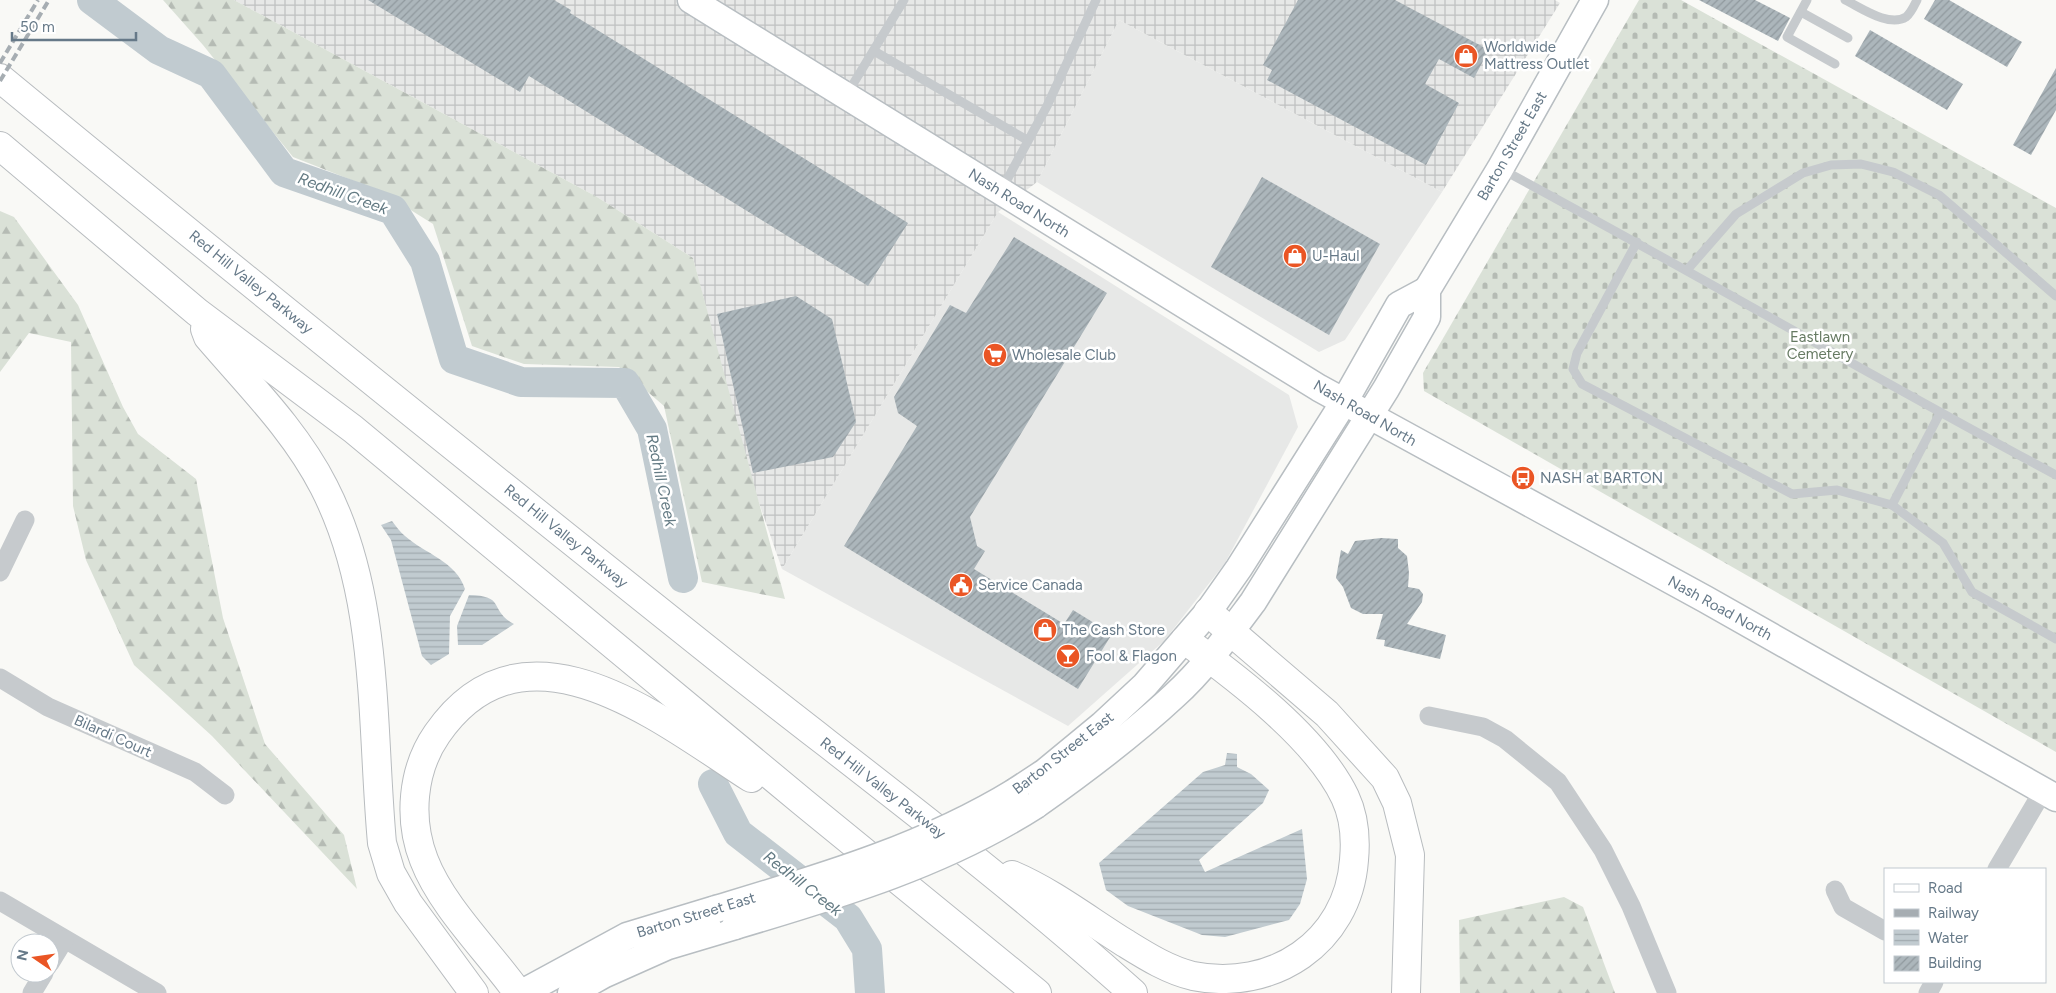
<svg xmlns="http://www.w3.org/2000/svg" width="2056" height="993" font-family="Figtree,sans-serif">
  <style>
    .built { fill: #e7e8e7 }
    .industrial { fill: url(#industrial-grid) }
    .forest { fill: url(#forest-firs) }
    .cemetery { fill: url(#cemetery-stones) }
    .water { fill: url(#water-rules) }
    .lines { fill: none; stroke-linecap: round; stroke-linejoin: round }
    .river { stroke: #c1cbd0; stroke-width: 30 }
    .building { fill: url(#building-hatch) }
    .secondary-casing { stroke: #b8bec2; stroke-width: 29 }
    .motorway-casing { stroke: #b8bcbf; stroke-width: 30 }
    .service { stroke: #c6cacd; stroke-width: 9 }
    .minor { stroke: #c6cacd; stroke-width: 19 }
    .secondary { stroke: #fff; stroke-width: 26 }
    .motorway { stroke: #fff; stroke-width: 28 }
    .rail { stroke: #a6adb2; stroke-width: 4; stroke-dasharray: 8 4; stroke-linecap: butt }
    .secondary-bridge-casing { stroke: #b8bec2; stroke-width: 29; stroke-linecap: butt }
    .secondary-bridge { stroke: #fff; stroke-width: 26 }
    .labels { text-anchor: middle; stroke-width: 5; stroke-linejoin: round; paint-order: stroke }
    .poi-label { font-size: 15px; fill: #667988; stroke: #fff; text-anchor: start }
    .street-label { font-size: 15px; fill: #667988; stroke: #fff }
    .park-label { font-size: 15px; fill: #667a62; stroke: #fff }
    .water-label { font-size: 16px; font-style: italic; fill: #637a83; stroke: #fff }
  </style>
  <defs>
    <pattern id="industrial-grid" width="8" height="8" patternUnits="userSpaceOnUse" patternTransform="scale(1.25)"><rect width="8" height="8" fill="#e7e8e7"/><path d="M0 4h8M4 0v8" fill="none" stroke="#bfc1c1"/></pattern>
    <pattern id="forest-firs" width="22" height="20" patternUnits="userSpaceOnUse" patternTransform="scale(1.25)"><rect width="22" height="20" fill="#dae1d7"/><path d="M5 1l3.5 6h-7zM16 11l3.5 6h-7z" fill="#b5bbb4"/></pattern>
    <pattern id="cemetery-stones" width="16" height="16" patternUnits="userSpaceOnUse" patternTransform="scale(1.25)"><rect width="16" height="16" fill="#dae1d7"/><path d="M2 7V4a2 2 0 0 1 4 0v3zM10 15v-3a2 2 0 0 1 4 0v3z" fill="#b5bbb4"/></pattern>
    <pattern id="water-rules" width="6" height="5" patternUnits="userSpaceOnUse" patternTransform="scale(1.25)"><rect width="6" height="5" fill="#c1cbd0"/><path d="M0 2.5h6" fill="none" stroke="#a1aaaf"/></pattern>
    <pattern id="building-hatch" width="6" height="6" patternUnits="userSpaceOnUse" patternTransform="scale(1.25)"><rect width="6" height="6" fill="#acb6bb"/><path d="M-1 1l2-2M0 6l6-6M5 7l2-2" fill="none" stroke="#90999e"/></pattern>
  </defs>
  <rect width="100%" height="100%" fill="#f9f9f6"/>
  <g class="built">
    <path d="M1119,20L1442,192L1345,340L1319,352L1037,182Z"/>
    <path d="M998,212L1289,395L1298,427L1225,563L1164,641L1068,726L782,569Z"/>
  </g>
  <path class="industrial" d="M234,0H1555L1560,3L1442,192L1119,20L1037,182L998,212L782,569L751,480L693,258L597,197Z"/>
  <g class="forest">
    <path d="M163,0H234L597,197L693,258L785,599L702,582L664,406L619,367L524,364L472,346L433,224L382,192L293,157L203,45Z"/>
    <path d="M0,211L14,217L78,305L123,407L138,434L196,479L223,618L265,744L344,835L357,889L212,736L134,665L86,560L73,506L71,342L29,333L0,372Z"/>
    <path d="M1564,897L1583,907L1615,993H1460L1459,920Z"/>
  </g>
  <path class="cemetery" d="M1639,0H1681L2056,208V752L1424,391L1423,373Z"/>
  <g class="water">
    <path d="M392,521C396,526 400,532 405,536C424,553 457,562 465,589L450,616L449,654L431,665L422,656L391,540L381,525Z"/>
    <path d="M469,595C507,596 488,610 514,624L482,645H458L457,626Z"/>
    <path d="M1227,753L1237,754V767L1251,774L1269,790L1263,803L1199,860L1205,872L1302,829L1307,879L1300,904L1289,920L1225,937L1202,935L1128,906L1106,890L1099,863L1203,772L1225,765Z"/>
  </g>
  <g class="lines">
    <g class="river">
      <path d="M92,0L159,50L211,74L284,172L393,210L425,261L454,359L521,382L625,383L652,429L683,578"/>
      <path d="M713,784L738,833L848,918L867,949L870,993"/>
    </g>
  </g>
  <g class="building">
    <path d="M368,0H554L571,10L570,13L908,223L868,286L529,76L520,92Z"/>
    <path d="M1298,0H1395L1489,50L1474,78L1439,59L1425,84L1459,103L1426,165L1267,80L1272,70L1263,65Z"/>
    <path d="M1699,0H1755L1790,18L1778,41Z"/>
    <path d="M1935,0H1949L2022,42L2007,67L1924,19Z"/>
    <path d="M1870,30L1963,84L1947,110L1855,56Z"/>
    <path d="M2056,68V110L2031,155L2013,145Z"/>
    <path d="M1262,177L1380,244L1329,335L1211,267Z"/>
    <path d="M1014,237L1107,293L970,517L977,546L985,551L974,569L1064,624L1073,610L1112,634L1078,689L844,546L917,426L898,413L894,397L950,305L966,313Z"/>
    <path d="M796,296L832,319L856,422L833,457L753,473L717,314Z"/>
    <path d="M1381,538L1398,539V548L1407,556L1409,573L1408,587L1419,589L1423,594L1422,602L1407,624L1446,635L1440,659L1384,646L1385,640L1376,639L1383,614H1363L1351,608L1343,587L1336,578L1341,550L1348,554L1355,541Z"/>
  </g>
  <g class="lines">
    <g class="secondary-casing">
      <g id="secondary">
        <path d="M691,0L1319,388L1705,599L2056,798"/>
        <path d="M1016,791L1045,772L1102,725L1145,685L1208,612L1239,568L1344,402L1399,305L1427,290"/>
        <path d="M1036,805C1084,771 1131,736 1174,696C1204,669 1229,634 1253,602L1386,389L1427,317V290L1500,169L1595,0"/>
        <path d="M522,993L627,936L716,909"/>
        <path d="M571,993L603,975L668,946L735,926"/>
      </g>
    </g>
    <g class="motorway-casing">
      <g id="motorway">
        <path d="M0,78C239,275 481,469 723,662C861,771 1003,876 1133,993"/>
        <path d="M0,146L197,312L353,429L804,803L1037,993"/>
        <path d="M205,329L208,337C249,385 295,430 324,487C380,596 371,724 382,843L391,873L408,903L474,993"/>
        <path d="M1208,612L1327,714L1385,778L1397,803L1410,855L1406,993"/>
        <path d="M1012,875C1052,892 1088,920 1125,943C1146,956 1168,970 1193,976C1272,992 1348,943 1354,860C1356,839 1354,816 1345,797C1317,738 1237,678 1185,640"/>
        <path d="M518,993C489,952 442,907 424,860C408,819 412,770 437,734C524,608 661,720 751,778"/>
      </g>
    </g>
    <g class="service">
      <path d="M1807,0L1787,37L1835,64"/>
      <path d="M1845,0C1860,7 1889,28 1906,17C1911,13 1914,6 1917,0"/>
      <path d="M1801,12L1848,38"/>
      <path d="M874,51L1027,140"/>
      <path d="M847,94L904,0"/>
      <path d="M1503,170C1688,269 1870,376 2056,475"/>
      <path d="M1002,189L1047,106L1096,0"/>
      <path d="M1637,242L1577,353L1573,369L1582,384L1792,494L1837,490L1892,505L1943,543L1972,592L2056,639"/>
      <path d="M1687,270L1736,214L1803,173L1831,165L1861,164L1893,172L1939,195L2056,296"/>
      <path d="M1892,505L1940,413"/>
    </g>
    <g class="minor">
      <path d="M0,572L25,520"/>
      <path d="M0,678L48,707L195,772L225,795"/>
      <path d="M1429,716L1483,727L1505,739L1558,782L1603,850L1631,906L1667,993"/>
      <path d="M1997,869L2043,791"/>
      <path d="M1835,890L1843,907L1885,931"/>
      <path d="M0,901L157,993"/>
      <path d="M50,963L64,940"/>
      <path d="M32,993L44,973"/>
      <path d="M1928,993L1934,982"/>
    </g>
    <use href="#secondary" class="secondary"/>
    <use href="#motorway" class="motorway"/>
    <g class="rail">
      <path d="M0,63L38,0"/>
      <path d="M0,81L49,0"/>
    </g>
    <g class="secondary-bridge-casing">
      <g id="secondary-bridge">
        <path d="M716,909C819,878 923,848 1016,791"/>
        <path d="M735,926C839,895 944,864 1036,805"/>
      </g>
    </g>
    <use href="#secondary-bridge" class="secondary-bridge"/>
  </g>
  <defs>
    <g id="shop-disc" transform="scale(1.25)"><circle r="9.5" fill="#ea5524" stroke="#fff"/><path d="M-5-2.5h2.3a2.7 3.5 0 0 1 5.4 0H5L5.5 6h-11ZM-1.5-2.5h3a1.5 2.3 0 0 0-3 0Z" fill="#fff"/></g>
    <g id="supermarket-disc" transform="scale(1.25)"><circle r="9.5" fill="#ea5524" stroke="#fff"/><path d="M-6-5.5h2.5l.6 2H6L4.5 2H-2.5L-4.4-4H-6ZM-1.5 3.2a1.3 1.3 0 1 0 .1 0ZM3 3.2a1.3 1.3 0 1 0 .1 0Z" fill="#fff"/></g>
    <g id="bus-disc" transform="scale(1.25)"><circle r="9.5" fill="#ea5524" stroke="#fff"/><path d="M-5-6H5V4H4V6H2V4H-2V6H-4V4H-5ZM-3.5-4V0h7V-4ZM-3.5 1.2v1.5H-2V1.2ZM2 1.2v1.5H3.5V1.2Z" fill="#fff"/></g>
    <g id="civic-disc" transform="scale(1.25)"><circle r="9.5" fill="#ea5524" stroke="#fff"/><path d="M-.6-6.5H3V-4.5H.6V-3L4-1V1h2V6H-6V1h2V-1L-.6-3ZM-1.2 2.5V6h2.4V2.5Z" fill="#fff"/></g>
    <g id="bar-disc" transform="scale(1.25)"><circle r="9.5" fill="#ea5524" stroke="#fff"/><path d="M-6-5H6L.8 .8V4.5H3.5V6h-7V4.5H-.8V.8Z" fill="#fff"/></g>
  </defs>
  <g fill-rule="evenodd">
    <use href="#shop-disc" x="1466" y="56"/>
    <use href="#shop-disc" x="1295" y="256"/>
    <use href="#supermarket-disc" x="995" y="355"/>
    <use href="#bus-disc" x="1523" y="478"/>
    <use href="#civic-disc" x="961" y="585"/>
    <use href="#shop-disc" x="1045" y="630"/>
    <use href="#bar-disc" x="1068" y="656"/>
  </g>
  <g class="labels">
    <g class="poi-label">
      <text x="1484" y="52">Worldwide<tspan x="1484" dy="17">Mattress Outlet</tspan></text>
      <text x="1312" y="261">U-Haul</text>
      <text x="1012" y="360">Wholesale Club</text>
      <text x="1540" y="483">NASH at BARTON</text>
      <text x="978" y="590">Service Canada</text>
      <text x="1062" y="635">The Cash Store</text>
      <text x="1086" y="661">Fool &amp; Flagon</text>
    </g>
    <g class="street-label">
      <text transform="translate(1512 146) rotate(-60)" y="5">Barton Street East</text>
      <text transform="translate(1019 203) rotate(32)" y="5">Nash Road North</text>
      <text transform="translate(251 282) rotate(39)" y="5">Red Hill Valley Parkway</text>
      <text transform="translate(1365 413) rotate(30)" y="5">Nash Road North</text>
      <text transform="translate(566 536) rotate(39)" y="5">Red Hill Valley Parkway</text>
      <text transform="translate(1720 608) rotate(29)" y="5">Nash Road North</text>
      <text transform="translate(113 736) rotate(24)" y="5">Bilardi Court</text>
      <text transform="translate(1063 753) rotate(-38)" y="5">Barton Street East</text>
      <text transform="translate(883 788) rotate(38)" y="5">Red Hill Valley Parkway</text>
      <text transform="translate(696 915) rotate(-17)" y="5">Barton Street East</text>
    </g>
    <g class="park-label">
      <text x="1820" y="342">Eastlawn<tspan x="1820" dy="17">Cemetery</tspan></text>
    </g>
    <g class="water-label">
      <text transform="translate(343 193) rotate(20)" y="6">Redhill Creek</text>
      <text transform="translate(662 480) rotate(78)" y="6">Redhill Creek</text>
      <text transform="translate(803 883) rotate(38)" y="6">Redhill Creek</text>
    </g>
  </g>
  <rect x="1884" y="868" width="162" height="115" fill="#ffffff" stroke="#c2c9cf"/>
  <rect x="1894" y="884" width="25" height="8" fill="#ffffff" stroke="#c2c9cf"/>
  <text x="1928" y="893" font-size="15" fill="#667988">Road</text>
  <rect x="1894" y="909" width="25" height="8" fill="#a6adb2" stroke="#c2c9cf"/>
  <text x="1928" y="918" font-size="15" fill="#667988">Railway</text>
  <rect x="1894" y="930" width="25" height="15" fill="url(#water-rules)" stroke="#c2c9cf"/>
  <text x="1928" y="943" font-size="15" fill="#667988">Water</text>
  <rect x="1894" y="956" width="25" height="15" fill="url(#building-hatch)" stroke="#c2c9cf"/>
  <text x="1928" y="968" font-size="15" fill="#667988">Building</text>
  <g transform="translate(35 958) rotate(283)"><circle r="24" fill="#ffffff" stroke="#c2c9cf"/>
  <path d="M0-4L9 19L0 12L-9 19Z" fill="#ea5524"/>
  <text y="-8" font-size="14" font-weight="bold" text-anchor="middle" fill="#667988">N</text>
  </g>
  <path d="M12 32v8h124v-8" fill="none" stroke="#667988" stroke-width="2.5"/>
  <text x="20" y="32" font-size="15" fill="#667988" stroke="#ffffff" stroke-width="4" paint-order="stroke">50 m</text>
</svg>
